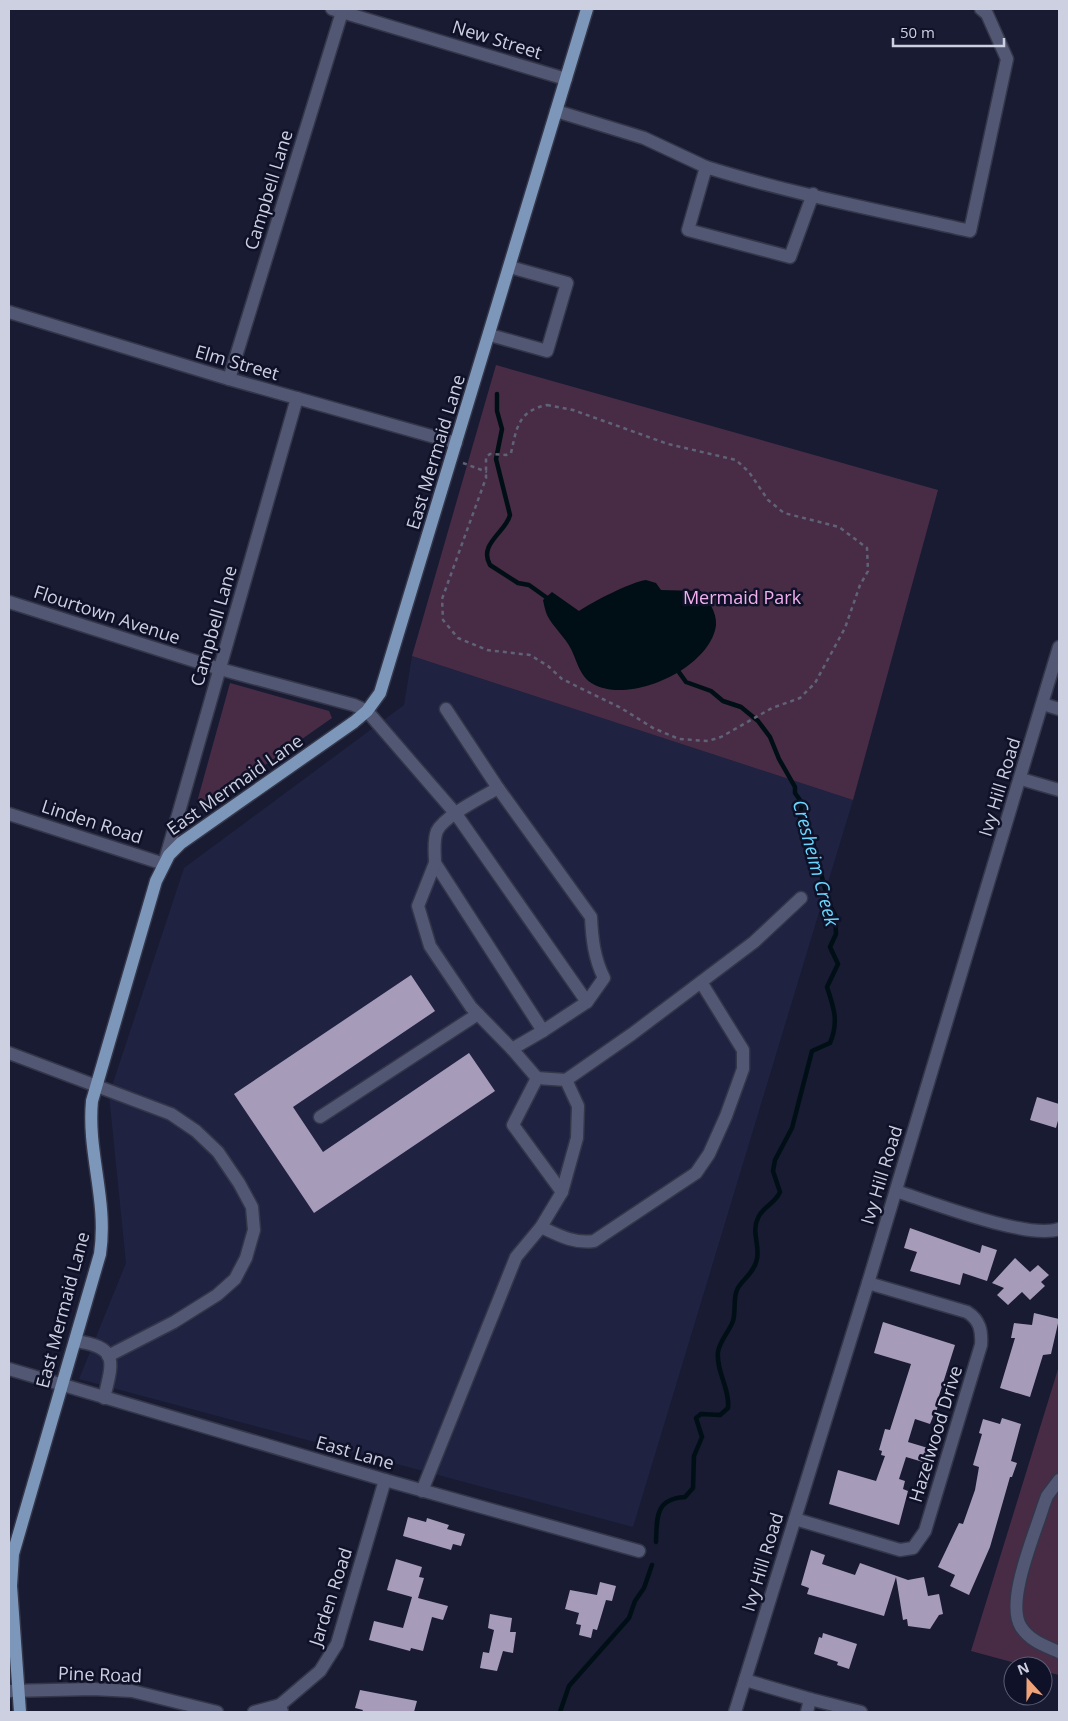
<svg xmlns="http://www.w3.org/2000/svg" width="1068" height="1721" font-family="'Open Sans',sans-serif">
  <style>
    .built { fill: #1f2341 }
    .green { fill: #482c46 }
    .water { fill: #000f16 }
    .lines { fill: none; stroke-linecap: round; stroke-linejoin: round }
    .stream { stroke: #000f16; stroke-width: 4.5 }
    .building { fill: #a79bba }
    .minor-casing { stroke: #343649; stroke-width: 15 }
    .major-casing { stroke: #343649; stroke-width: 15 }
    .path { stroke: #606377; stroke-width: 2.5; stroke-dasharray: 4 4; stroke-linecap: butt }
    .minor { stroke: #525773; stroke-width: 12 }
    .major { stroke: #7d97ba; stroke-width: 12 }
    .labels { text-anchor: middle; stroke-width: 5; stroke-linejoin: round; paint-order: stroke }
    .street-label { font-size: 18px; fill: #cdd0e1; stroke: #0f1128 }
    .park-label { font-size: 18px; fill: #f3afee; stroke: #0f1128 }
    .water-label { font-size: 19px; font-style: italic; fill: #69d7fd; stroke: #0f1128 }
  </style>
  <rect width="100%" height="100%" fill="#181b32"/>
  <path class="built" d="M412,656L853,800L633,1527L79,1379L126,1263L109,1095L184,868L404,705Z"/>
  <g class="green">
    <path d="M496,365L938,490L853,800L412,656Z"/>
    <path d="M230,683L329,711L332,718L202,809L198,806L197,802Z"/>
    <path d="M1059,1366V1675L1043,1671V1666H1026L971,1651Z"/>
  </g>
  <path class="water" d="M646,580L656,583L661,590L701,591C708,600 717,612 716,625C711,668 630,705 593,684C580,677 577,661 571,649C565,637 553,627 547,615C545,610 544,605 543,600L552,592L579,611C592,602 631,582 646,580Z"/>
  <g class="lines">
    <g class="stream">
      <path d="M497,394V411L502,429L496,459L510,515C506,532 478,544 490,565L518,583L529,585L550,600"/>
      <path d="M656,1542C657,1517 655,1499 685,1497L693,1488L694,1456L702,1437L696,1418L701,1414L720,1415L728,1408C730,1388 716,1372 718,1352C720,1340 729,1332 733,1321C736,1311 733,1299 737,1290C740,1281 754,1274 757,1259C760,1244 751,1232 758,1218C763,1206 774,1205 780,1192L773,1171L775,1160L792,1128L812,1051L830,1043C839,1022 834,1008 827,987L838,964L830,947L836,934L835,915L829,904L811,835L800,818L802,803L795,793V787L779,759L770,737L758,721L741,707L723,701L711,691L686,682L676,668"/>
      <path d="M560,1712L569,1686L629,1618L635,1601L644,1588L652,1565"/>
    </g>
  </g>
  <g class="building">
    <path d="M411,975L435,1011L293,1107L323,1152L469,1053L495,1091L314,1213L234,1094Z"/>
    <path d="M1037,1097L1059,1104V1117L1056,1128L1030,1120Z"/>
    <path d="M910,1228L980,1253L982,1245L997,1250L987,1281L963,1273L960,1285L910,1271L917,1252L904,1248Z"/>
    <path d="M1015,1258L1030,1272L1038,1265L1049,1275L1041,1282L1045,1286L1030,1300L1022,1292L1008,1305L997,1295L1004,1288L992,1283Z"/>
    <path d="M1034,1313L1059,1319L1051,1354L1043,1355L1030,1397L1000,1388L1015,1338H1011L1014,1323L1032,1325Z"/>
    <path d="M883,1322L955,1345L938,1399L940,1400L935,1415L934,1414L930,1424L915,1419L908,1442L928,1448L923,1462L906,1457L899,1479L905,1481L903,1489L908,1491L899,1525L829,1504L838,1470L876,1481L885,1456L881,1455L882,1451L879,1450L885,1429L890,1430L911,1364L874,1353Z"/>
    <path d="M1002,1418L1021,1424L1011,1461L1017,1463L1012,1477H1010L990,1547L969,1595L950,1586L955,1575L938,1567L959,1523L963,1524L975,1490L979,1467L973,1465L982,1434L979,1433L983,1419L1000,1424Z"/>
    <path d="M408,1517L426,1522L427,1518L449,1525L447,1529L465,1534L461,1546L453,1544L451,1550L403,1536Z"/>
    <path d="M811,1550L825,1555L822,1564L855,1575L860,1563L908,1580L924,1577L928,1596L939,1594L943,1614L939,1615L930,1629L908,1626L907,1619L903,1620L896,1577L884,1616L807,1594L809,1588L801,1585Z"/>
    <path d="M396,1559L422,1567L419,1577L424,1578L418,1598L448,1606L443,1620L432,1617L423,1651L411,1648L410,1651L369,1640L374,1621L403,1628L412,1597L387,1590Z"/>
    <path d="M600,1582L616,1586L612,1601L606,1600L597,1630L593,1629L591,1638L579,1635L581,1625L576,1624L579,1613L565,1609L570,1590L597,1595Z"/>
    <path d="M490,1614L512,1618L510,1632H516L513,1653L503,1651L497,1671L480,1668L483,1652L489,1653L494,1630L488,1628Z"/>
    <path d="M823,1633L857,1644L849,1669L837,1665L838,1662L814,1654L819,1637L822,1638Z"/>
    <path d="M360,1690L417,1701L414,1712H362L363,1710L355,1708Z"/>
  </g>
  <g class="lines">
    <g class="minor-casing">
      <g id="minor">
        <path d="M332,9L566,79"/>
        <path d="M556,111L644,138L706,167"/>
        <path d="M813,194L790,257L688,230L706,167C792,194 882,211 970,231L1007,59L987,14L981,9"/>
        <path d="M9,312L229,379L456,443"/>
        <path d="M490,335L547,351L567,283L510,267"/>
        <path d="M229,379L342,12"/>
        <path d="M9,602L220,669L354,705L367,711L456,814L587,1002L543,1031L435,863C435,853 433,841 437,831C444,816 483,797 498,788L446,709"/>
        <path d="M1043,704L1059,709"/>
        <path d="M1021,779L1059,790"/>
        <path d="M498,788L591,917C592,938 594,958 604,978L587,1002"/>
        <path d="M9,814L164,864L297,398"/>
        <path d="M435,863L418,906L430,946L471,1007L512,1049L543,1031"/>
        <path d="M9,1053L171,1114L196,1131L218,1152L239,1183L252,1207L254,1230L246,1258L235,1279L217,1295L174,1322L108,1356"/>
        <path d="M537,1078L566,1080L632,1034L754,942L801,898"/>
        <path d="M320,1117L478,1014"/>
        <path d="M896,1191C930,1202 1028,1240 1059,1229"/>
        <path d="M562,1192L577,1138L578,1106L566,1080"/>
        <path d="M541,1227C558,1235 574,1244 594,1241L696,1173L709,1154L726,1116L743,1069V1050L701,982"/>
        <path d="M75,1341C119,1347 113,1361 104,1398"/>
        <path d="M9,1369L385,1480L639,1551"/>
        <path d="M1059,1480L1047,1496L1043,1507C1035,1534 1005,1602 1021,1627C1030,1641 1045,1646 1059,1652"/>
        <path d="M422,1491L516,1257L541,1227L562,1192L513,1125L537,1078L512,1049"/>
        <path d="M795,1519L900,1550L913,1548L925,1531L981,1345C982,1331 980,1320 967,1312L868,1283"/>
        <path d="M745,1680L810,1699L807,1712"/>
        <path d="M9,1691L93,1689L132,1691L217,1712"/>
        <path d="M810,1699L861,1712"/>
        <path d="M280,1705L320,1671L337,1644L385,1480"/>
        <path d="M254,1712L280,1705L282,1712"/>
        <path d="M735,1712L868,1283L1059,647"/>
      </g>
    </g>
    <g class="major-casing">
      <path id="major" d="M20,1712L11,1586L13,1554L100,1254C108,1200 87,1153 92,1101L156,881L169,855L181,843L354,722L367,711L380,693L587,9"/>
    </g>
    <g class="path">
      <path d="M547,405L573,410L668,444L736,460L749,472L768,500L784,513L839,527L867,548L868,571L860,585L845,628L815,683L800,698L772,708L721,737L708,741L679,739L653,728L621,708L562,679L548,666L530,655L487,650L458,638L443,620L442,599L486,478V457L490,454L506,455L511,453C517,427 518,411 547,405Z"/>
      <path d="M463,463L487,472"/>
    </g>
    <use href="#minor" class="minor"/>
    <use href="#major" class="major"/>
  </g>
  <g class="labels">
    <g class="street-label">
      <text transform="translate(497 40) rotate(17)" y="6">New Street</text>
      <text transform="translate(269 190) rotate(-73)" y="6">Campbell Lane</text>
      <text transform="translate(237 363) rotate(16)" y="6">Elm Street</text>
      <text transform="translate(436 452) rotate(-73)" y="6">East Mermaid Lane</text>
      <text transform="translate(107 615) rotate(18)" y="6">Flourtown Avenue</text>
      <text transform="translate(214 626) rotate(-74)" y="6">Campbell Lane</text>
      <text transform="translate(235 785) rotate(-35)" y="6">East Mermaid Lane</text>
      <text transform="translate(1000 787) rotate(-73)" y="6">Ivy Hill Road</text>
      <text transform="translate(92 822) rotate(18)" y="6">Linden Road</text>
      <text transform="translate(882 1175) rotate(-73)" y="6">Ivy Hill Road</text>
      <text transform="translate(63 1310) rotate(-75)" y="6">East Mermaid Lane</text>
      <text transform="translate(936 1434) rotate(-73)" y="6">Hazelwood Drive</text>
      <text transform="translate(355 1453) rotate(16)" y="6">East Lane</text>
      <text transform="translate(763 1562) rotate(-73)" y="6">Ivy Hill Road</text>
      <text transform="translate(331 1597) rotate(-72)" y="6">Jarden Road</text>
      <text transform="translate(100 1675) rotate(2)" y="6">Pine Road</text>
    </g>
    <g class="park-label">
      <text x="742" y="604">Mermaid Park</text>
    </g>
    <g class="water-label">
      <text transform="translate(816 863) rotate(75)" y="7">Cresheim Creek</text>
    </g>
  </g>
  <rect width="1068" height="1721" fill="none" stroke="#cdd0e1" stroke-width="20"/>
  <g transform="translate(1028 1681) rotate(339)"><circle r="24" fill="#0f1128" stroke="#5b5d72"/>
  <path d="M0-4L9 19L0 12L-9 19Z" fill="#f0a279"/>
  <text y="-8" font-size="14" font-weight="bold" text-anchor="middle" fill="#cdd0e1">N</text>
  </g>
  <path d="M893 38v8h111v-8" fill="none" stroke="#cdd0e1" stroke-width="2.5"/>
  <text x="900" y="38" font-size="15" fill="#cdd0e1" stroke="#0f1128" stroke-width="4" paint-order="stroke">50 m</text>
</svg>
